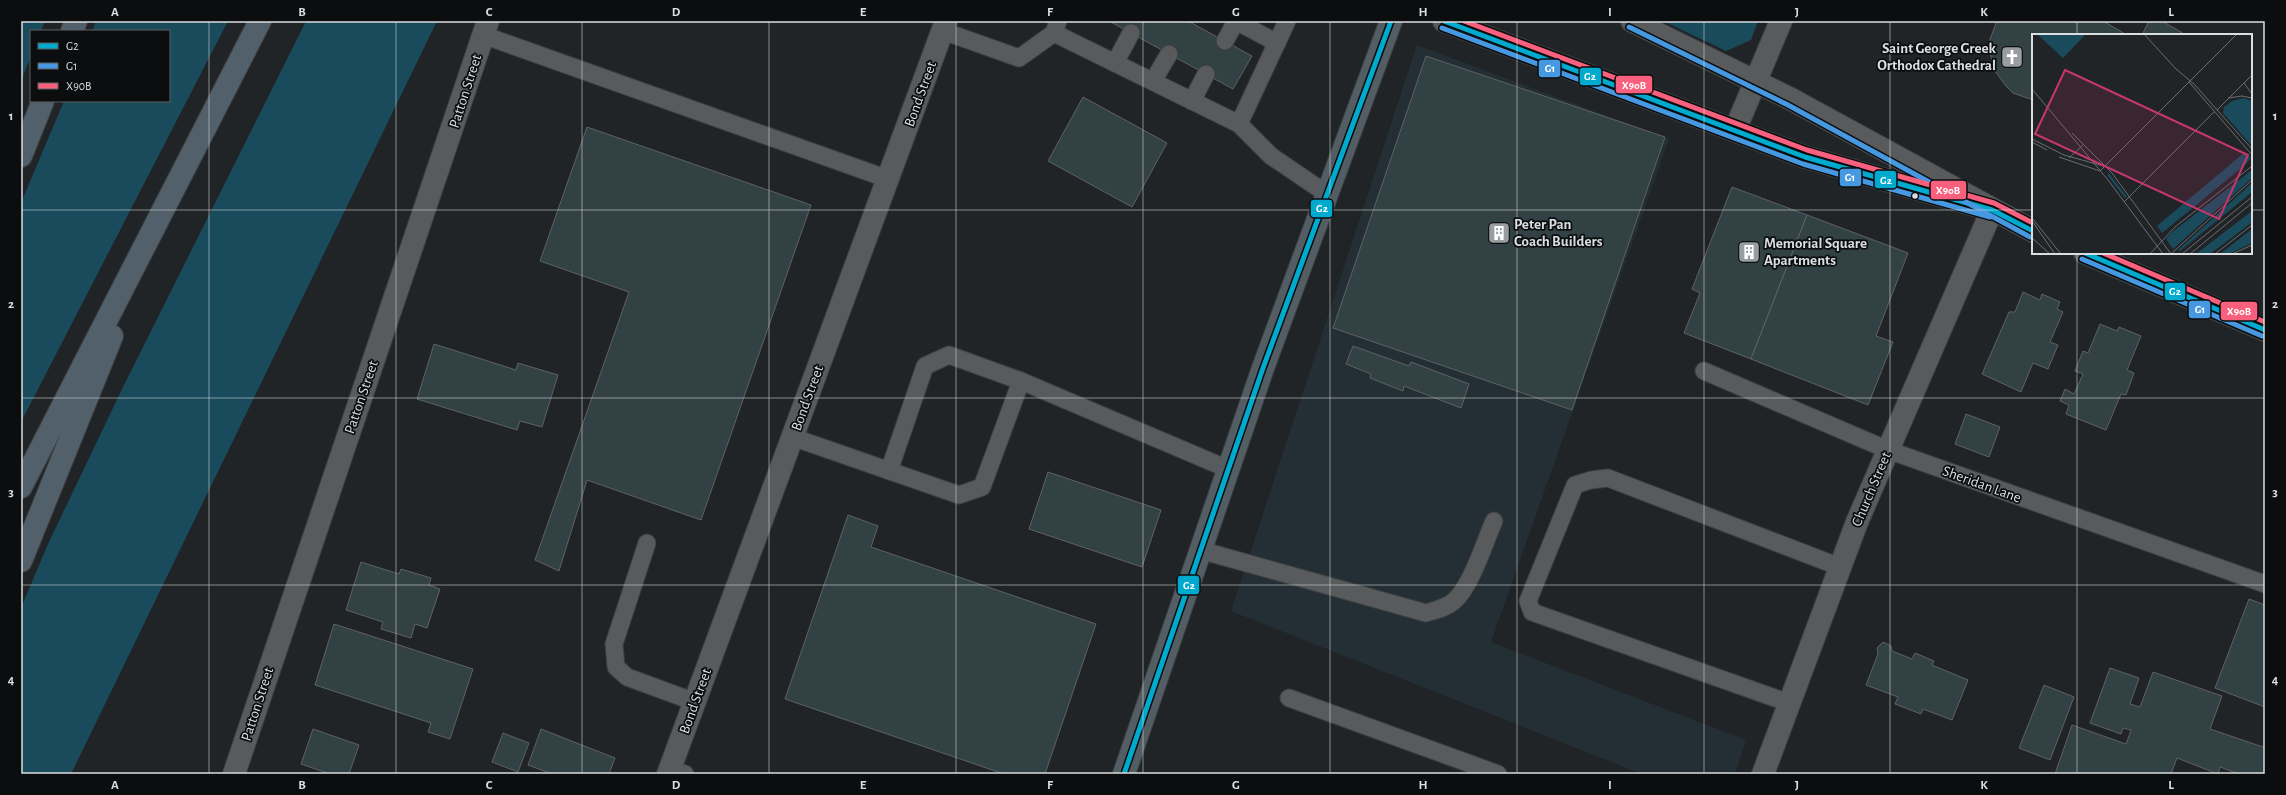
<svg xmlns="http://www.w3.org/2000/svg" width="2286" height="795" font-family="'Alegreya Sans',sans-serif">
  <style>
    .built { fill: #232f34 }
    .green { fill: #194b5d }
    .building { fill: #324144; stroke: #5f6264 }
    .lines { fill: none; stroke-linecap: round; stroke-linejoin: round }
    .lane-casing { stroke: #3c3f40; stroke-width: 19 }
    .street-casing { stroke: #3c3f40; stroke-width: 24 }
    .secondary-casing { stroke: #3c3f40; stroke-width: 24 }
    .primary-casing { stroke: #3c3f40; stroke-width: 24 }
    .highway-casing { stroke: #3c3f40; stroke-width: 24 }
    .lane { stroke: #585a5c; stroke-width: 17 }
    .street { stroke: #585a5c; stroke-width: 22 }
    .secondary { stroke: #585a5c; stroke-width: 22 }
    .primary { stroke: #535e64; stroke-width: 22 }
    .highway { stroke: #51606a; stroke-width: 22 }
    .bus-1-casing { stroke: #0b0d0f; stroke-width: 8 }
    .bus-2-casing { stroke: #0b0d0f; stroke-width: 8 }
    .bus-3-casing { stroke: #0b0d0f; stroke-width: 8 }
    .bus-1 { stroke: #00a9ce; stroke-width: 5 }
    .bus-2 { stroke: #4699e1; stroke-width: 5 }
    .bus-3 { stroke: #f8607d; stroke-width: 5 }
    .grid { fill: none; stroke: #dadee0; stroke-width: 1; stroke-opacity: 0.55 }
    .bus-dot { fill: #dadee0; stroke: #0b0d0f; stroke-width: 1.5 }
    .labels { text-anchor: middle; stroke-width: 3.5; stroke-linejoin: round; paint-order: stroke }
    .poi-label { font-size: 15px; font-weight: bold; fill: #dadee0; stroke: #0b0d0f; text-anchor: start }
    .street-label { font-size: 15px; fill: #dadee0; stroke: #0b0d0f }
    .inset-road { fill: none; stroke: #6b6e70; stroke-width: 1 }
    .view { fill: #c6366f; fill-opacity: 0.15; stroke: #c6366f; stroke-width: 2 }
    .inset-edge { fill: none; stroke: #dadee0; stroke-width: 2 }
    .line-badge { stroke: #0b0d0f; stroke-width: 1.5 }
    .badge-label { font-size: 11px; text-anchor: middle; font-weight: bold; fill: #fff }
    .neatline { fill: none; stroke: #dadee0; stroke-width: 1.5 }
    .grid-label { font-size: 13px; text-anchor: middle; font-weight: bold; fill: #dadee0 }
  </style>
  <rect width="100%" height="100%" fill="#212426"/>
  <path class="built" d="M1417,45L1669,139L1491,642L1746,740L1735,774H1642L1231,611Z"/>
  <g class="green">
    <path d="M21,21H45L41,31H31V56L21,81Z"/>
    <path d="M96,21H228L21,422V203L64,101H169V31H92Z"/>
    <path d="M306,21H437L71,774H21V608L48,544L123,387Z"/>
    <path d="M1663,21H1758L1751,40L1726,51Z"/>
  </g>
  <g class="building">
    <path d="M1109,21H1188L1252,56L1233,89Z"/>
    <path d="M1997,21H2103L2127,35H2033V100L2013,93L2006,86L1994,70L1990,52V39Z"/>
    <path d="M2149,21H2162L2186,35H2142Z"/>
    <path d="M1426,56L1665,137L1572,410L1333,328Z"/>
    <path d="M1083,97L1167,143L1132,207L1048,161Z"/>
    <path d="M587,127L811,205L701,520L587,480L559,571L535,560L629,292L540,261Z"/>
    <path d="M1732,187L1807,215L1751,359L1684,333L1700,293L1692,289Z"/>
    <path d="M1807,215L1908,253L1876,336L1893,342L1868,405L1751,359Z"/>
    <path d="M2023,292L2040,300L2042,294L2060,302L2057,309L2063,312L2050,342L2058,345L2048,369L2033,363L2021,392L1982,374L2009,312H2015Z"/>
    <path d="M2100,324L2117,331L2119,327L2141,336L2127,370L2134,373L2126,395L2121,394L2106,430L2066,414L2069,405L2060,401L2065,389L2074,394L2083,374L2075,371L2083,351L2088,353Z"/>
    <path d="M434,344L516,370L518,363L558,375L542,427L520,421L517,430L417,399Z"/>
    <path d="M1353,346L1409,366L1411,362L1469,384L1461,408L1404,386L1403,391L1370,378L1371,374L1346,364Z"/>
    <path d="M1966,414L2000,427L1989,457L1955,444Z"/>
    <path d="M1048,472L1161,510L1142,567L1029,529Z"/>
    <path d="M848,515L878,526L871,547L1096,624L1045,774H1004L785,699Z"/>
    <path d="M361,562L399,574L401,569L431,578L429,585L440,589L427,628L415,624L411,638L381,629L383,622L346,610Z"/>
    <path d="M2249,599L2265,605V707L2215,688Z"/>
    <path d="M334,624L473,669L450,739L428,732L431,723L315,685Z"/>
    <path d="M1883,642L1891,646L1892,651L1912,659L1915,653L1934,661L1932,665L1968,680L1952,720L1923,709L1921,714L1895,704L1898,697L1866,685L1878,654L1877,648Z"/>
    <path d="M2110,668L2139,678L2130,704L2140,707L2153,672L2222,696L2210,729L2263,747L2265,743V774H2239L2220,767L2218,774L2177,758L2171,774H2055L2072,725L2126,744L2131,730L2123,728L2121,734L2090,723Z"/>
    <path d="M2044,685L2074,697L2050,760L2019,748Z"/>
    <path d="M313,729L359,745L349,774H330L301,764Z"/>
    <path d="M541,729L615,758L609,774H552L528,765Z"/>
    <path d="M503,733L529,743L518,772L492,762Z"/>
  </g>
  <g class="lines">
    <g class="lane-casing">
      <g id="lane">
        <path d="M1058,21L1054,33L1239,124L1271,156L1327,194"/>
        <path d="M1236,21L1277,43"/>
        <path d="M943,31L1019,58L1054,33"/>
        <path d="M483,35L888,179"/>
        <path d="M1225,41L1236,21"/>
        <path d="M1115,63L1131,33"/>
        <path d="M1153,81L1169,54"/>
        <path d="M1192,101L1206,74"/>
        <path d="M1239,124L1287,21"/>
        <path d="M1704,371L1888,450L2265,584"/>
        <path d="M792,437L959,495L982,487L1021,381L1228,469"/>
        <path d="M889,471L925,366L949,355L1021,381"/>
        <path d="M647,543L614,644L616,667L627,677L695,702"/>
        <path d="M1200,550L1426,613C1436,610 1446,608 1454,601C1471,587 1485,541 1494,521"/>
        <path d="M1289,698L1498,774"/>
        <path d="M1789,703L1532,612L1528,601L1575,485L1591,480L1608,478L1840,567"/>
        <path d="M670,769L685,774"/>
      </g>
    </g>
    <g class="street-casing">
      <g id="street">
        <path d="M234,774L488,21"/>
        <path d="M1763,774L1857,522L1992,210"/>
      </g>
    </g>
    <g class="secondary-casing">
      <g id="secondary">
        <path d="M1444,21L1805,157L1992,210"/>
        <path d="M1632,21L1791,99L2033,231"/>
        <path d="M1735,130L1781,21"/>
        <path d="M2085,253L2265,330"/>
        <path d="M668,774L946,21"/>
      </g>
    </g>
    <g class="primary-casing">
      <path id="primary" d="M1124,774L1263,368L1391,21"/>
    </g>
    <g class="highway-casing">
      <g id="highway">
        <path d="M72,31L76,21"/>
        <path d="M21,156L43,101"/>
        <path d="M21,487L260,21"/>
        <path d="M21,561L112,336"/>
      </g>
    </g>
    <use href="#lane" class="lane"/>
    <use href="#street" class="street"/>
    <use href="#secondary" class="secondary"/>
    <use href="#primary" class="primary"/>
    <use href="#highway" class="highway"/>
    <g class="bus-1-casing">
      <g id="bus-1">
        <path d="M1444,21L1805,157L1992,210L2033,231"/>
        <path d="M2085,253L2265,330"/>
        <path d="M1124,774L1263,368L1391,21"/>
      </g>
    </g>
    <g class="bus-2-casing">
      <g id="bus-2">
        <path d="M1629,27L1788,105L2030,237"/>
        <path d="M1442,28L1803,164L1990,217"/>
        <path d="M2082,259L2262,336"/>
      </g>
    </g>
    <g class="bus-3-casing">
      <g id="bus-3">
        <path d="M1464,21L1807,150L1994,203L2033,223"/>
        <path d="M2103,253L2265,322"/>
      </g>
    </g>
    <use href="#bus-1" class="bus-1"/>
    <use href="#bus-2" class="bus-2"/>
    <use href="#bus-3" class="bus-3"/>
  </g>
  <path class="grid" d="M209,21V774M396,21V774M582,21V774M769,21V774M956,21V774M1143,21V774M1330,21V774M1517,21V774M1704,21V774M1890,21V774M2077,21V35M21,210H2033M2251,210H2265M2077,253V774M21,398H2265M21,585H2265"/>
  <defs>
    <g id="church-square" transform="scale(1.15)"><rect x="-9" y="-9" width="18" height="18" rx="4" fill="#999d9f" stroke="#0b0d0f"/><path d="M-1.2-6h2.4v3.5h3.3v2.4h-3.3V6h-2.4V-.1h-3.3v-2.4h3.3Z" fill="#fff"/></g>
    <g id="building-square" transform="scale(1.15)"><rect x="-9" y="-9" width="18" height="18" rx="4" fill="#999d9f" stroke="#0b0d0f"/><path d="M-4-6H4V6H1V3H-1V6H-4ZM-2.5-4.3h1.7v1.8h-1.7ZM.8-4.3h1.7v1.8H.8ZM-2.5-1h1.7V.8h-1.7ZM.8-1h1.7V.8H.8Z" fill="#fff"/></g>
  </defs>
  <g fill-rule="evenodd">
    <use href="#church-square" x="2012" y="57"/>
    <use href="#building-square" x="1499" y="233"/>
    <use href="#building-square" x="1749" y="252"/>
  </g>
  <circle class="bus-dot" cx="1915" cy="196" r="3.5"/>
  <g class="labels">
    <g class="poi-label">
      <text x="1996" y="53" text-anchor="end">Saint George Greek<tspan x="1996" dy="17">Orthodox Cathedral</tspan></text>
      <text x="1514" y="229">Peter Pan<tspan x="1514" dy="17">Coach Builders</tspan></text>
      <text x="1764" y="248">Memorial Square<tspan x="1764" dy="17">Apartments</tspan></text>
    </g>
    <g class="street-label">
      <text transform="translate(465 91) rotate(-72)" y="5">Patton Street</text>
      <text transform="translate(920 94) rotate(-70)" y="5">Bond Street</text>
      <text transform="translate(361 397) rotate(-71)" y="5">Patton Street</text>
      <text transform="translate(807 398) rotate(-70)" y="5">Bond Street</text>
      <text transform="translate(1982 484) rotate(20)" y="5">Sheridan Lane</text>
      <text transform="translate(1871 489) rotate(-67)" y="5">Church Street</text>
      <text transform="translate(695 701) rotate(-70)" y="5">Bond Street</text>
      <text transform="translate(257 704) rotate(-72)" y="5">Patton Street</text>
    </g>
  </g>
  <g transform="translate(2032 34)">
    <rect width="220" height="220" fill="#212426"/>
    <path d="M5,0H54L31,24ZM212,64L220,67V112L191,79L192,73L200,67ZM213,118L219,124L213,131L130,199L125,192ZM220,136V144L141,215L134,205L139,199ZM76,138L95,163L93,164L76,142ZM220,149V158L148,217L146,216ZM220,177V188L202,202L178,220H164ZM220,195V209L197,220H188Z" fill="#194b5d"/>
    <path class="inset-road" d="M112,0L144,35L162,50L220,115M157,48L220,121M212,49L220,60M0,55L76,146L131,220M196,64L210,62L220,64M185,76L220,41M40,99L80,139L139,220M0,105L32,121L75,133M0,108L15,116M27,123L68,137M37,124L51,111M68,137L205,0M92,168L182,78M0,184L29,220M0,187L23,220M0,204L18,220M118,220L143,193L220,132M139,220L220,146M150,220L220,163M158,220L220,169M183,220L220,191M200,220L220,211"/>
    <path class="view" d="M33,36L216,121L187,185L3,100Z"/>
    <rect width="220" height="220" class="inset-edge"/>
  </g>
  <g class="line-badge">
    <rect x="1538" y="59" width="23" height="19" rx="4" fill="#4699e1"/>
    <rect x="1579" y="67" width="23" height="19" rx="4" fill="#00a9ce"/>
    <rect x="1615" y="75" width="38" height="19" rx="4" fill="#f8607d"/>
    <rect x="1839" y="168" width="23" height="19" rx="4" fill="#4699e1"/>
    <rect x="1874" y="170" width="23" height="19" rx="4" fill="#00a9ce"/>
    <rect x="1930" y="180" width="37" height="20" rx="4" fill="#f8607d"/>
    <rect x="1310" y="199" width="23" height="19" rx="4" fill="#00a9ce"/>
    <rect x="2164" y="282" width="22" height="19" rx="4" fill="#00a9ce"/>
    <rect x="2188" y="300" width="23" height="19" rx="4" fill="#4699e1"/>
    <rect x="2220" y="301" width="38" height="20" rx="4" fill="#f8607d"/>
    <rect x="1177" y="575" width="23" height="20" rx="4" fill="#00a9ce"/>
  </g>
  <g class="badge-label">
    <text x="1550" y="72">G1</text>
    <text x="1590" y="80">G2</text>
    <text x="1634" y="89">X90B</text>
    <text x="1850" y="181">G1</text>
    <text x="1886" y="184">G2</text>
    <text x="1948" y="194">X90B</text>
    <text x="1322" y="212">G2</text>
    <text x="2175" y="295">G2</text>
    <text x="2200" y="313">G1</text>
    <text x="2239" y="315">X90B</text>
    <text x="1189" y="589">G2</text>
  </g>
  <rect width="2286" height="795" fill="none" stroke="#0b0d0f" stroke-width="44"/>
  <rect x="30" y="30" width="140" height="72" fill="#0b0d0f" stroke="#5e6163"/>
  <rect x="38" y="43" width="20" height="6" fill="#00a9ce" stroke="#5e6163"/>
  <text x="66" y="50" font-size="12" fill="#dadee0">G2</text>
  <rect x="38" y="63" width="20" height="6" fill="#4699e1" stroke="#5e6163"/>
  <text x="66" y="70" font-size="12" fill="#dadee0">G1</text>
  <rect x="38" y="83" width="20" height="6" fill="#f8607d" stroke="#5e6163"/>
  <text x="66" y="90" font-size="12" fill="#dadee0">X90B</text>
  <rect x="22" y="22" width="2242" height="751" class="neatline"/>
  <g class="grid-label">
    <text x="115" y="16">A</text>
    <text x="302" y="16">B</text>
    <text x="489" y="16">C</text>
    <text x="676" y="16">D</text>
    <text x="863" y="16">E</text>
    <text x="1050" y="16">F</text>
    <text x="1236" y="16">G</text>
    <text x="1423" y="16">H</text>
    <text x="1610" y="16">I</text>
    <text x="1797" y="16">J</text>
    <text x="1984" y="16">K</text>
    <text x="2171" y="16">L</text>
    <text x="11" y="120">1</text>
    <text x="2275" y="120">1</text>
    <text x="11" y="308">2</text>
    <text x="2275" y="308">2</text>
    <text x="11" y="496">3</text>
    <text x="2275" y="496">3</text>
    <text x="11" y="684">4</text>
    <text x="2275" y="684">4</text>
    <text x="115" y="789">A</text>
    <text x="302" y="789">B</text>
    <text x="489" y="789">C</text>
    <text x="676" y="789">D</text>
    <text x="863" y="789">E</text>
    <text x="1050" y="789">F</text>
    <text x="1236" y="789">G</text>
    <text x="1423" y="789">H</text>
    <text x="1610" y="789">I</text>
    <text x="1797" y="789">J</text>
    <text x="1984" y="789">K</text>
    <text x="2171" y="789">L</text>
  </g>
</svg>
